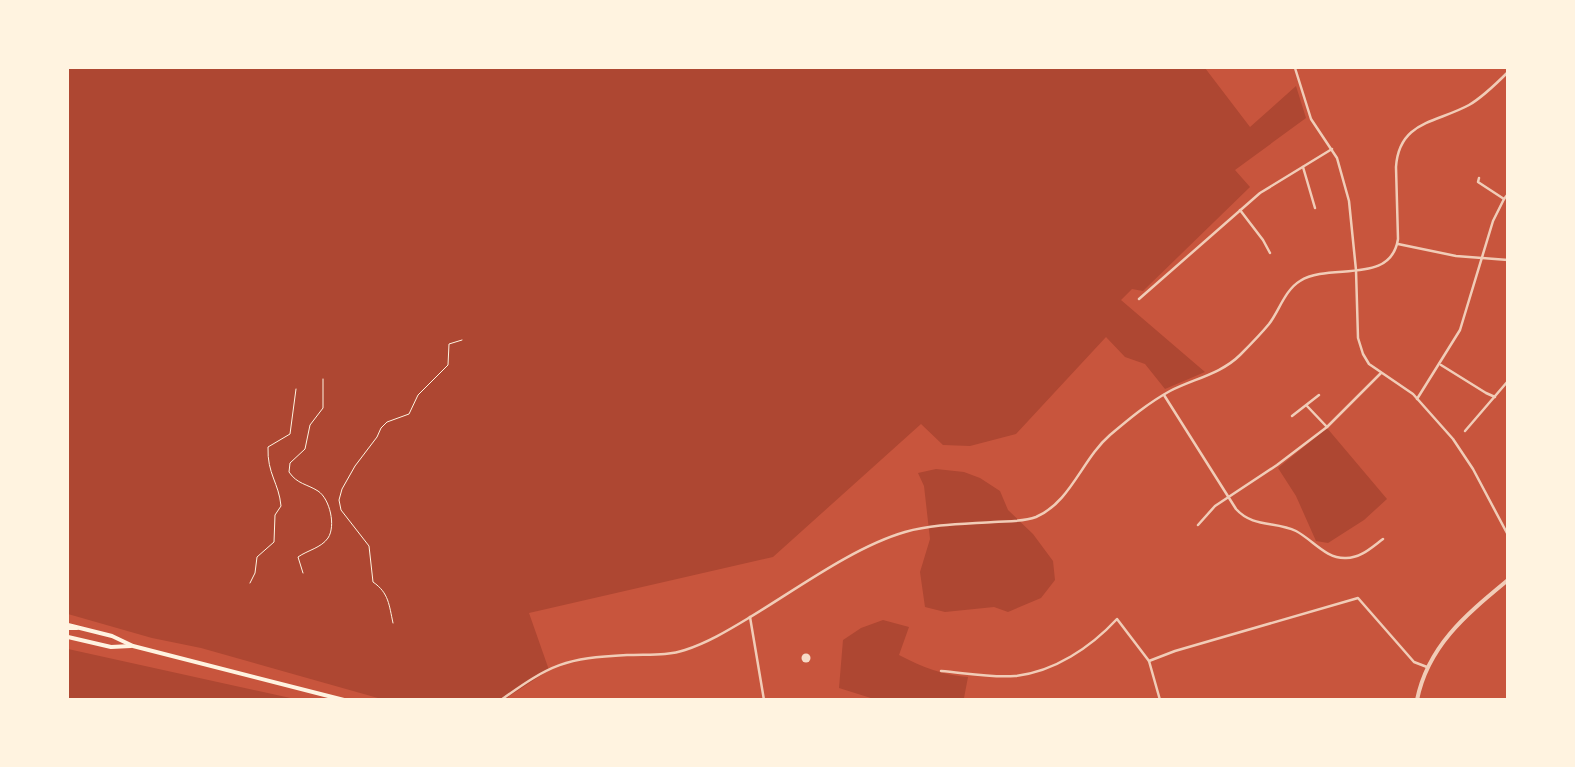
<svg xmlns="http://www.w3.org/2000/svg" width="1575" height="767" font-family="'DM Sans',sans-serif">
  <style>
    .green { fill: #ae4732 }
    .building { fill: #f7dbc8 }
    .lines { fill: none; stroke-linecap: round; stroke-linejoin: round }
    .path { stroke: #fff3e0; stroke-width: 1 }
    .minor { stroke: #f1ccb7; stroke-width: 2.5 }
    .tertiary { stroke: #f1ccb7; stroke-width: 4 }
    .secondary { stroke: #fff3e0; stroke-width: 4 }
  </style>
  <rect width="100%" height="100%" fill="#c8553d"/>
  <g class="green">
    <path d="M68,68H1205L1250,127L1296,86L1306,118L1235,170L1250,187L1143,291L1132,289L1121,300L1205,372L1165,389L1145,364L1125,357L1106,337L1016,434L970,446L943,445L921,424L773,557L529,613L549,670L505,699L385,700L201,648L152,638L68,614Z"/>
    <path d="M1327,428L1387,499L1364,520L1328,543L1316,541L1296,496L1278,468Z"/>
    <path d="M936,469L964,472L980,478L1000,491L1008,510L1033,534L1053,561L1055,580L1041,598L1008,612L994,607L945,612L925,607L920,572L930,539L924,486L918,473Z"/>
    <path d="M883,620L909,627L899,655C922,667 942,675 968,677L964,698L874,699L839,688L843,640L861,628Z"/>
    <path d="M68,649L295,699H68Z"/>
  </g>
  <circle class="building" cx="806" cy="658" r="4.5"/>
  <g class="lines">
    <g class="path">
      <path d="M303,573L298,557C308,550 321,548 328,538C336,526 330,499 318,491C307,484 297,484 289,472L290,463L305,449L310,425L323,408V379"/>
      <path d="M250,583L255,573L257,557L274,542L275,515L281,506C279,483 267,474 268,447L290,434L296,389"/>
      <path d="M393,623C389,605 389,593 373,582L369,546L341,510L339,500L342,489L355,466L377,437L381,428L387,422L409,414L418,395L448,365L449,344L462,340"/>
    </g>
    <g class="minor">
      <path d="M1295,68L1311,119L1337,158L1349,201L1356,270L1358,338L1363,354L1369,364L1413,394L1453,439L1473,469L1508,535"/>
      <path d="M1303,167L1315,208"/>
      <path d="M1504,199L1508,194"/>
      <path d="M1240,210L1263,240L1270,253"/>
      <path d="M1398,244L1456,256L1508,260"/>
      <path d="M1139,299L1260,193L1332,149"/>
      <path d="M1441,365L1486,393L1495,397"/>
      <path d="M1164,395L1236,509C1253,528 1276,521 1296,531C1313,540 1326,559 1346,558C1361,558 1372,547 1383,539"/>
      <path d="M1417,399L1460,330L1493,221L1504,199L1478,182L1479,178"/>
      <path d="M1307,406L1327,427"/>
      <path d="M1292,416L1319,395"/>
      <path d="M1465,431L1508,381"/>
      <path d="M1198,525L1215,506L1277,465L1327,427L1381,373"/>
      <path d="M750,617L764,700"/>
      <path d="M1149,661L1175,651L1358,598L1414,662L1427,667"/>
      <path d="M941,671C965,673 991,678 1015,676C1054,672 1091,647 1117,619L1149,661L1160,700"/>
      <path d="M501,700C551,664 565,658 627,655C646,654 668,656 685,650C707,643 727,631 747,619C794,591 853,547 905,532C934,524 964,524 994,522C1008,521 1023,522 1036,517C1071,502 1082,459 1110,435C1129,419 1148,403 1170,391C1193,379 1221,374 1240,355C1250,345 1260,335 1269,324C1279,311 1285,290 1300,281C1330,262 1391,286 1398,239L1396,167C1399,121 1436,123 1469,105C1483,97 1496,84 1508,72"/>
    </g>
    <path class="tertiary" d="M1417,700C1428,645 1467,614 1508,580"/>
    <g class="secondary">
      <path d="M68,625L112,636L133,646L344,700"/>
      <path d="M68,628H77"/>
      <path d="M68,637L111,647L131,646"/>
    </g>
  </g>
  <rect width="1575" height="767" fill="none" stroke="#fff3e0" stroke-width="138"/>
</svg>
